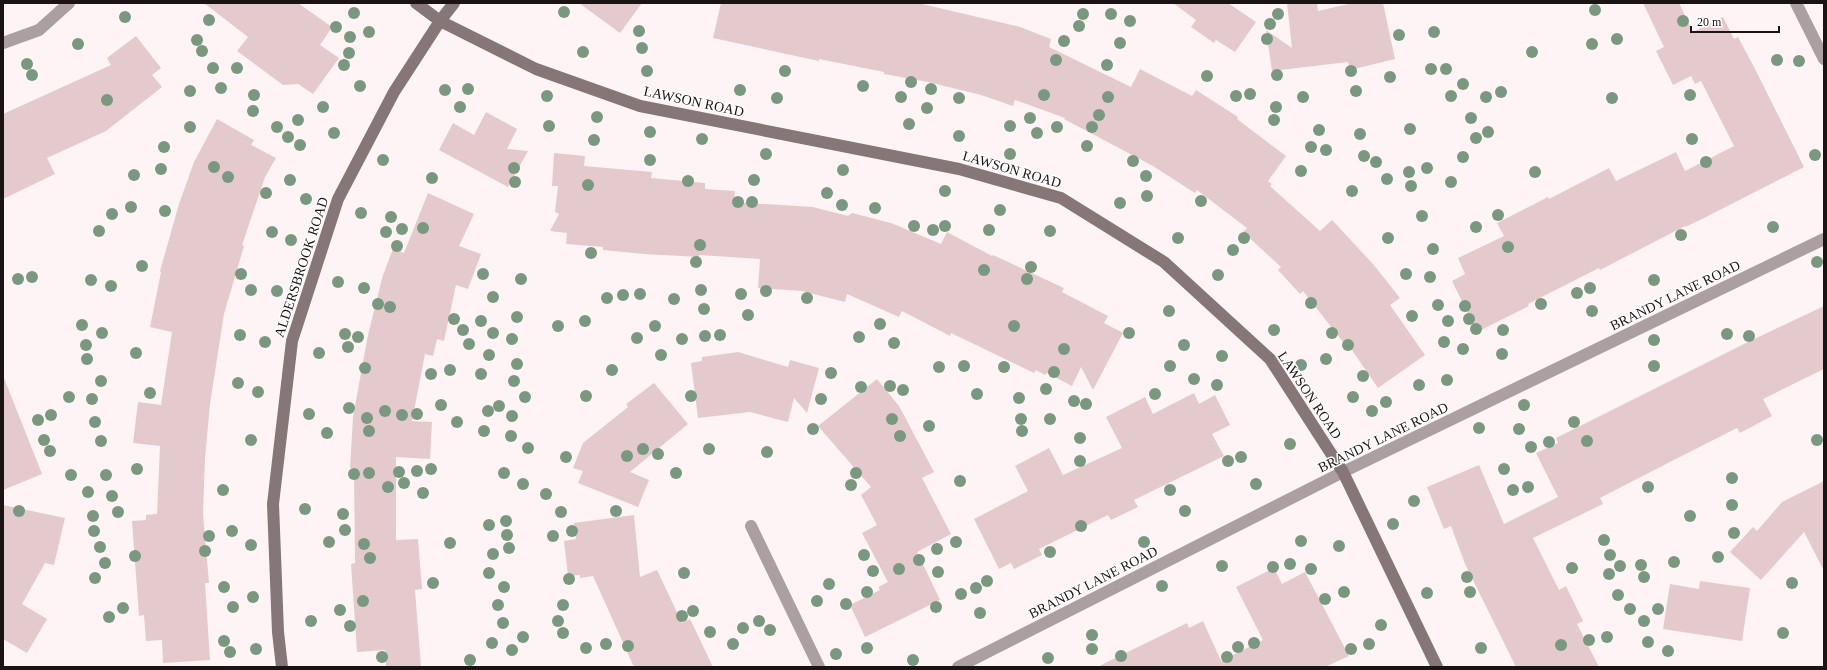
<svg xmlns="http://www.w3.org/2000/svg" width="1827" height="670" font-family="'Times New Roman',serif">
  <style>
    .building { fill: #e4cacd }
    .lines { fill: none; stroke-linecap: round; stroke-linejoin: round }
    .street { stroke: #ab9fa1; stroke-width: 12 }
    .secondary { stroke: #867678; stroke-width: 12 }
    .tree { fill: #7a9880 }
    .labels { text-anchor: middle; stroke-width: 3; stroke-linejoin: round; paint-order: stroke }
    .street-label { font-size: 14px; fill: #1c1314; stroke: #fff }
  </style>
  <rect width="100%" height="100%" fill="#fff4f5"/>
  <g class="building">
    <path d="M204,3H298L332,27L320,45L339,58L313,94L298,84L283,85L237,51L248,37Z"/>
    <path d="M579,3H642L620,33Z"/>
    <path d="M721,3H918L1020,27L1051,39L1049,47L1131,87L1140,69L1192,96L1196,90L1238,117L1237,119L1286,156L1268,181L1272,184L1270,186L1320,231L1332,220L1373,264L1400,298L1390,305L1425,355L1378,388L1345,340L1343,342L1303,291L1300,294L1278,270L1281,267L1243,232L1247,228L1197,190L1195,193L1153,166L1064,119L1065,118L1015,100L1013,106L981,95L928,82L884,74V72L819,59V61L713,38Z"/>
    <path d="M1173,3H1228L1256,22L1235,52L1216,40L1214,43L1191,27L1196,20Z"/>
    <path d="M1287,3H1317L1318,11L1353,3H1383L1395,59L1350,70L1348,62L1272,71L1266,30L1292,48Z"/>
    <path d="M1643,3H1679L1693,32L1723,17L1734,39L1738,37L1754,67L1804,167L1702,219L1685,227V226L1600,270L1599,268L1528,304L1529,306L1477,332L1452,281L1465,274L1458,258L1504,236L1497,223L1548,197L1549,199L1609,168L1616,181L1676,152L1685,171L1734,146L1701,81L1695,84L1691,76L1673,85L1656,51L1664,47Z"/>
    <path d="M136,36L161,68L152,75L162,87L106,131L47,158L55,174L3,199V114L111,65L107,58Z"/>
    <path d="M486,112L517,129L507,149L528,151L508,187L439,150L453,123L474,135Z"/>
    <path d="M217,119L254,140L251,145L276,158L265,177L242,245L244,246L224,314L210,404L205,458L203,514L209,583H205L210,660L163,663L162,640L146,641L144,615L139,616L132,521L146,520V515L157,514L160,446L133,443L138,402L161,405L172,332L150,327L161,272L160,271L179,204L194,162Z"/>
    <path d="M554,153L585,156L584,166L652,172L651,178L705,183V189L735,191L734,202L813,207L848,216L852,213L891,223L941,244L947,232L992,256L993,255L1064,288L1062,292L1108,316L1104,323L1123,333L1093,390L1081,367L1072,386L1047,373L1045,375L1036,370L1034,373L951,333L950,336L902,311L899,317L847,294L845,302L802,291L758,288L760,259L699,255V257L644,254L603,250V247L566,244L567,233L550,231L559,214L555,212L558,186H552Z"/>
    <path d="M428,193L474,214L459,246L481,254L468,289L456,285L444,341L437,339L433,356L425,354L412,421L432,422L430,459L396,457V540L418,539L422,589L415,590L421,667H386L385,650L357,652L351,564L355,563L354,468H350L353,417L368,335L383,275L393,249L404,253Z"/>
    <path d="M1824,306V369L1763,399L1772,416L1740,433L1737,428L1666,464L1600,498L1603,504L1533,538L1559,590L1566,586L1583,621L1577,624L1599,667H1516L1465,564L1451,526L1444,529L1427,487L1479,465L1504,524L1558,497L1536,453L1558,443L1556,438L1750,341Z"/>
    <path d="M738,352L788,367L790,360L819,368L807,413L794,398L788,422L750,412L698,418L691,363L702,361V357Z"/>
    <path d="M3,378H4L42,474L3,490Z"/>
    <path d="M877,379L899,406L934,472L922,478L951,534L917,552L940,600L865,637L850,605L880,590L878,587L888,582L862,533L877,525L861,495L871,487L818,426Z"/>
    <path d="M654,383L688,424L630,472L649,480L638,507L578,483L583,471L573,468L583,443L628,407L626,404Z"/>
    <path d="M1194,393L1199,404L1215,395L1230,425L1212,434L1224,456L1134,500L1138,507L1111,520L1108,515L1039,549L1042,555L1014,569L1011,563L999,569L974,519L1028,491L1015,466L1049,448L1063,475L1122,448L1106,417L1145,397L1153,414Z"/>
    <path d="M1824,481V571L1804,532L1761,580L1730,552L1753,527L1757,531L1782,502Z"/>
    <path d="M3,505L65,518L54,565L45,563L22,604L47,619L27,653L3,639Z"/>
    <path d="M634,515L640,577L657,570L682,623L690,619L713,667H634L593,576L580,578V575L568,576L564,541L576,539L574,523Z"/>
    <path d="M1274,568L1282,584L1305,572L1349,656L1325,667H1097L1187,623L1189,628L1203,621L1221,661L1263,640L1236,587Z"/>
    <path d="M1700,581L1750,588L1742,641L1663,629L1670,584L1699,589Z"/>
  </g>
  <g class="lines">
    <g class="street">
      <path d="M1796,3L1824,59"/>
      <path d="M3,43L39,30L69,3"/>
      <path d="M751,526L819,667"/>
      <path d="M958,667L1343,472L1824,239"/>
    </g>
    <g class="secondary">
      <path d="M416,3L440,21L536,69L640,106L959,169L1061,198L1164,262L1270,359L1343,472L1437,667"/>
      <path d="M282,667L278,632L273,504L292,341L338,199L394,92L440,21L454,3"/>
    </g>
  </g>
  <g class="tree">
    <circle cx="1595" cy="10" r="6"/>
    <circle cx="564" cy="12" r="6"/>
    <circle cx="354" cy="13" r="6"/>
    <circle cx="1083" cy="14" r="6"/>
    <circle cx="1111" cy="14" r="6"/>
    <circle cx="1278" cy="14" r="6"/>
    <circle cx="125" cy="17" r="6"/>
    <circle cx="209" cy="20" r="6"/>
    <circle cx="1130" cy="21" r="6"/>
    <circle cx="1683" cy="21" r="6"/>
    <circle cx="1270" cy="24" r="6"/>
    <circle cx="1079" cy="26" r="6"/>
    <circle cx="336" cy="27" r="6"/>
    <circle cx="639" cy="31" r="6"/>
    <circle cx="369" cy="32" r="6"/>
    <circle cx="1434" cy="32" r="6"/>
    <circle cx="1399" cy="35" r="6"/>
    <circle cx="350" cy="37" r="6"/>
    <circle cx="1267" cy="39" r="6"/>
    <circle cx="1617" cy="39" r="6"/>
    <circle cx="197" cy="40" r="6"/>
    <circle cx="1064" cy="41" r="6"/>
    <circle cx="1120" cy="43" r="6"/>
    <circle cx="78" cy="44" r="6"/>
    <circle cx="1592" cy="44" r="6"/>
    <circle cx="642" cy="48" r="6"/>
    <circle cx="202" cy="51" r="6"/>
    <circle cx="583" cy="52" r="6"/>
    <circle cx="1532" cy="52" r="6"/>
    <circle cx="349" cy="53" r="6"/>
    <circle cx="1056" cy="60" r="6"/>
    <circle cx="1777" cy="60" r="6"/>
    <circle cx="1799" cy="61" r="6"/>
    <circle cx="27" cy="64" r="6"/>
    <circle cx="344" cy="65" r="6"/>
    <circle cx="1107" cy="65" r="6"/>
    <circle cx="213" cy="68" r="6"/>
    <circle cx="237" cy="68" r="6"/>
    <circle cx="1431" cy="69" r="6"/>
    <circle cx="1446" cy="69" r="6"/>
    <circle cx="647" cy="71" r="6"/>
    <circle cx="785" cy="71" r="6"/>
    <circle cx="1351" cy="71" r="6"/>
    <circle cx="32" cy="75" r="6"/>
    <circle cx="1277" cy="75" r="6"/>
    <circle cx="1207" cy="76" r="6"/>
    <circle cx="1390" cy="77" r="6"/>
    <circle cx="911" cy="82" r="6"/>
    <circle cx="1463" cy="84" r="6"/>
    <circle cx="360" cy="86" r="6"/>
    <circle cx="863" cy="86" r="6"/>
    <circle cx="221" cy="88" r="6"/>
    <circle cx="468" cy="89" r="6"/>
    <circle cx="931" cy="89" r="6"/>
    <circle cx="445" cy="90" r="6"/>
    <circle cx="740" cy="90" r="6"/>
    <circle cx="190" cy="91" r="6"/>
    <circle cx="1356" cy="91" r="6"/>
    <circle cx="1501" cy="92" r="6"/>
    <circle cx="1250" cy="94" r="6"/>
    <circle cx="254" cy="95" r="6"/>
    <circle cx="1044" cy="95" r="6"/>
    <circle cx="1690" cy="95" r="6"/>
    <circle cx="547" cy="96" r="6"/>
    <circle cx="1236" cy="96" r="6"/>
    <circle cx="1451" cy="96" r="6"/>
    <circle cx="901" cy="97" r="6"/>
    <circle cx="1108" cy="97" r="6"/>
    <circle cx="1303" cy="97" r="6"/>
    <circle cx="1486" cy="97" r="6"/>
    <circle cx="777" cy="98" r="6"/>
    <circle cx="959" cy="98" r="6"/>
    <circle cx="1612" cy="98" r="6"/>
    <circle cx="107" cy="100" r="6"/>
    <circle cx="323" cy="107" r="6"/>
    <circle cx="460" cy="107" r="6"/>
    <circle cx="1276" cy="107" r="6"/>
    <circle cx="927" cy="108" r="6"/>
    <circle cx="253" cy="111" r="6"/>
    <circle cx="1099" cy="115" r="6"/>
    <circle cx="597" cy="117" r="6"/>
    <circle cx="1030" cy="118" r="6"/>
    <circle cx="1471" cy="118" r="6"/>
    <circle cx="298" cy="120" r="6"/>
    <circle cx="1274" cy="120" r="6"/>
    <circle cx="909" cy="124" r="6"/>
    <circle cx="549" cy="126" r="6"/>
    <circle cx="1010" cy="126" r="6"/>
    <circle cx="190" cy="127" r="6"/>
    <circle cx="277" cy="127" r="6"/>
    <circle cx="1057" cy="127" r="6"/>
    <circle cx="1092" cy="127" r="6"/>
    <circle cx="1410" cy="129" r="6"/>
    <circle cx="1319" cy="130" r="6"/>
    <circle cx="650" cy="132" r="6"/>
    <circle cx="1488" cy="132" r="6"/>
    <circle cx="334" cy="133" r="6"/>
    <circle cx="1037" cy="133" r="6"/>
    <circle cx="1360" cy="134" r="6"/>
    <circle cx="959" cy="136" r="6"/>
    <circle cx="288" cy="137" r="6"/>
    <circle cx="1476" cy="138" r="6"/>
    <circle cx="702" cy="139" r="6"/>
    <circle cx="1692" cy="139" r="6"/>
    <circle cx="594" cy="140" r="6"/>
    <circle cx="300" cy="145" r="6"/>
    <circle cx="1087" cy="146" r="6"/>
    <circle cx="164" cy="147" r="6"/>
    <circle cx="1311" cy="147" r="6"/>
    <circle cx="1326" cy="150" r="6"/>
    <circle cx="766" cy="154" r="6"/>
    <circle cx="1010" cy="154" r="6"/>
    <circle cx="1815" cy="155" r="6"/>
    <circle cx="1364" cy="156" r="6"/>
    <circle cx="1463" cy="157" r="6"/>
    <circle cx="383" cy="160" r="6"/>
    <circle cx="650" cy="160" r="6"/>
    <circle cx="1133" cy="161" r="6"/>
    <circle cx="1376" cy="162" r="6"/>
    <circle cx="1706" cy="162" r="6"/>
    <circle cx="214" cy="167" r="6"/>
    <circle cx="514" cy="168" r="6"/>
    <circle cx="1427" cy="168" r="6"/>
    <circle cx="161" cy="169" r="6"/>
    <circle cx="843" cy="170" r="6"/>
    <circle cx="1301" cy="171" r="6"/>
    <circle cx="1409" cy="172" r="6"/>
    <circle cx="1535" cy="172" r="6"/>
    <circle cx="134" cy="175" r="6"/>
    <circle cx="1146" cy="176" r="6"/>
    <circle cx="228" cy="177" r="6"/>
    <circle cx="432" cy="178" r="6"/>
    <circle cx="1387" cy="179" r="6"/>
    <circle cx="290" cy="180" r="6"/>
    <circle cx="754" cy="180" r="6"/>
    <circle cx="688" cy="181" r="6"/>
    <circle cx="515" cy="182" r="6"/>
    <circle cx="1451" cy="182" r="6"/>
    <circle cx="588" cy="185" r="6"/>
    <circle cx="1411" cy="186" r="6"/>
    <circle cx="945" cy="191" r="6"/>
    <circle cx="1352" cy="191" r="6"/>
    <circle cx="266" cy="193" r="6"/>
    <circle cx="827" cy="193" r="6"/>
    <circle cx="1147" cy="196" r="6"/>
    <circle cx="306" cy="199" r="6"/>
    <circle cx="1201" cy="201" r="6"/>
    <circle cx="738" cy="202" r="6"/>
    <circle cx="752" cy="202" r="6"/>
    <circle cx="1120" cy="203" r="6"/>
    <circle cx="842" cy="205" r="6"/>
    <circle cx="131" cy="207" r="6"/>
    <circle cx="875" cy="208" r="6"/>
    <circle cx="1000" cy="210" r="6"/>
    <circle cx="165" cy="211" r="6"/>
    <circle cx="361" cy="213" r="6"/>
    <circle cx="112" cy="214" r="6"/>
    <circle cx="1498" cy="215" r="6"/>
    <circle cx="1422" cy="216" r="6"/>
    <circle cx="391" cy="217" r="6"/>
    <circle cx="914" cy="226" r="6"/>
    <circle cx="945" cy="226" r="6"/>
    <circle cx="1476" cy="227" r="6"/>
    <circle cx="1773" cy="227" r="6"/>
    <circle cx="423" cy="228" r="6"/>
    <circle cx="402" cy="229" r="6"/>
    <circle cx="933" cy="230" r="6"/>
    <circle cx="989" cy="230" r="6"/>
    <circle cx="99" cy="231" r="6"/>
    <circle cx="1050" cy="231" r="6"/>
    <circle cx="272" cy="232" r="6"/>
    <circle cx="386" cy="232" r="6"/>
    <circle cx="1681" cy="235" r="6"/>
    <circle cx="1178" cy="238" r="6"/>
    <circle cx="1244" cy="238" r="6"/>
    <circle cx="1388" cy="238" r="6"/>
    <circle cx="291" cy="240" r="6"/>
    <circle cx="700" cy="245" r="6"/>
    <circle cx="397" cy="246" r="6"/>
    <circle cx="1508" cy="247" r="6"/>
    <circle cx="1433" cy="249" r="6"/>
    <circle cx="1233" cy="250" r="6"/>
    <circle cx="591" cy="253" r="6"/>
    <circle cx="696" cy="262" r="6"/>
    <circle cx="1817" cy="262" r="6"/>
    <circle cx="142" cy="266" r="6"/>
    <circle cx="1031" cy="267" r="6"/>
    <circle cx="984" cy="270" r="6"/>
    <circle cx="241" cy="274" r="6"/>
    <circle cx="483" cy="274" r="6"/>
    <circle cx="1406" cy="274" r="6"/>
    <circle cx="1218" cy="275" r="6"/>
    <circle cx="32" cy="277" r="6"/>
    <circle cx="1430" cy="277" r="6"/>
    <circle cx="18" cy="279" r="6"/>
    <circle cx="521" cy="279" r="6"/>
    <circle cx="1027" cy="279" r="6"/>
    <circle cx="91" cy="280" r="6"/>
    <circle cx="1654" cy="280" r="6"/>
    <circle cx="338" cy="282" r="6"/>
    <circle cx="111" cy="286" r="6"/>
    <circle cx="364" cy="288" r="6"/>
    <circle cx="1590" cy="288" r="6"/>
    <circle cx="251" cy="290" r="6"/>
    <circle cx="701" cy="290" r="6"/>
    <circle cx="277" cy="291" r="6"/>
    <circle cx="766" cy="291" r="6"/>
    <circle cx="1577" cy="293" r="6"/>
    <circle cx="640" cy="294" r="6"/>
    <circle cx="741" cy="294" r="6"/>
    <circle cx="623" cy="295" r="6"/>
    <circle cx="493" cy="297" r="6"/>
    <circle cx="607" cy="298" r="6"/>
    <circle cx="807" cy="298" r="6"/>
    <circle cx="674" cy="299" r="6"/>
    <circle cx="1311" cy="303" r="6"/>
    <circle cx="378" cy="304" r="6"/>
    <circle cx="1541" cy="304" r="6"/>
    <circle cx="1438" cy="305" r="6"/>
    <circle cx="1465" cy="306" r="6"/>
    <circle cx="390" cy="307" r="6"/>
    <circle cx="704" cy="309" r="6"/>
    <circle cx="1169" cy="311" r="6"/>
    <circle cx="1592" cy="311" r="6"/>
    <circle cx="748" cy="315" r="6"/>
    <circle cx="1412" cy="316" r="6"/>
    <circle cx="517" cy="317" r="6"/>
    <circle cx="454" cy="319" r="6"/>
    <circle cx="1469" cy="319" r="6"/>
    <circle cx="481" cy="321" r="6"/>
    <circle cx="585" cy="321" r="6"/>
    <circle cx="1448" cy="321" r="6"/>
    <circle cx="880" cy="324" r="6"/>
    <circle cx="82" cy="325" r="6"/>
    <circle cx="558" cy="326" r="6"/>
    <circle cx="655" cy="326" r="6"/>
    <circle cx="1014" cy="326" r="6"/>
    <circle cx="1476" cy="329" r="6"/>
    <circle cx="463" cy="330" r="6"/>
    <circle cx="1274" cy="330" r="6"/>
    <circle cx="1503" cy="330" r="6"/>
    <circle cx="102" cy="333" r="6"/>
    <circle cx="493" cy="333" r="6"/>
    <circle cx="1129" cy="333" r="6"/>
    <circle cx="1332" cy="333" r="6"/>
    <circle cx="345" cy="334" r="6"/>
    <circle cx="1727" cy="334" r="6"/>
    <circle cx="240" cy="335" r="6"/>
    <circle cx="720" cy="335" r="6"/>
    <circle cx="705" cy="336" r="6"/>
    <circle cx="1749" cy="336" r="6"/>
    <circle cx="358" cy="337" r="6"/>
    <circle cx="859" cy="337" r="6"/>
    <circle cx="637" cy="338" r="6"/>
    <circle cx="512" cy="339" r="6"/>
    <circle cx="682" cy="339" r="6"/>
    <circle cx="1654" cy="340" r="6"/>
    <circle cx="265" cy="342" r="6"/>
    <circle cx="1444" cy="342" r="6"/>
    <circle cx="894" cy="343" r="6"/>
    <circle cx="469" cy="344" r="6"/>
    <circle cx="86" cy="345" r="6"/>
    <circle cx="1184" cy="345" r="6"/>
    <circle cx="1348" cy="345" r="6"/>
    <circle cx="348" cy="347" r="6"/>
    <circle cx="1064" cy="349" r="6"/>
    <circle cx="1463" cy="349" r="6"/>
    <circle cx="136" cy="353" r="6"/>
    <circle cx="319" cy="353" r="6"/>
    <circle cx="1502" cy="354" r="6"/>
    <circle cx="489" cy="355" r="6"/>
    <circle cx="661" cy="355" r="6"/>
    <circle cx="1222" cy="356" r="6"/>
    <circle cx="87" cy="359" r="6"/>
    <circle cx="1326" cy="359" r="6"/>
    <circle cx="517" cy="364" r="6"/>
    <circle cx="1301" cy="365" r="6"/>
    <circle cx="964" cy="366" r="6"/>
    <circle cx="1170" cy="366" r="6"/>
    <circle cx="1654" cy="366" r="6"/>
    <circle cx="939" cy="367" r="6"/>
    <circle cx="1004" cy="367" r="6"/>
    <circle cx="365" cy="368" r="6"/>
    <circle cx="450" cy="370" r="6"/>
    <circle cx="612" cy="370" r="6"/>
    <circle cx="1054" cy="372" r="6"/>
    <circle cx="831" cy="373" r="6"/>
    <circle cx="431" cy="374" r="6"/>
    <circle cx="481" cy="374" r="6"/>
    <circle cx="1363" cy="376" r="6"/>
    <circle cx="1194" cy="379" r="6"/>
    <circle cx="1447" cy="380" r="6"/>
    <circle cx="101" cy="381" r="6"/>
    <circle cx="514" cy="381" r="6"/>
    <circle cx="238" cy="383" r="6"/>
    <circle cx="1217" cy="385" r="6"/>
    <circle cx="1419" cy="385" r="6"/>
    <circle cx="890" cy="386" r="6"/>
    <circle cx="861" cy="387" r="6"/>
    <circle cx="1046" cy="389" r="6"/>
    <circle cx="903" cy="390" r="6"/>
    <circle cx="258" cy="392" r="6"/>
    <circle cx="150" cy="393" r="6"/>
    <circle cx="977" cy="394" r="6"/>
    <circle cx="1155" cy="394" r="6"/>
    <circle cx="586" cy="396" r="6"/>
    <circle cx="691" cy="396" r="6"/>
    <circle cx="69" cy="397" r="6"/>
    <circle cx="525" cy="397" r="6"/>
    <circle cx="1353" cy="397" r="6"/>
    <circle cx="1019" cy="398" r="6"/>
    <circle cx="92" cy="399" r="6"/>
    <circle cx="821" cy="399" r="6"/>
    <circle cx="1074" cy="401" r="6"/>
    <circle cx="1386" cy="402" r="6"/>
    <circle cx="1086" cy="404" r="6"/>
    <circle cx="441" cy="405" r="6"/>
    <circle cx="1524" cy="405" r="6"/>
    <circle cx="499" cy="406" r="6"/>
    <circle cx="349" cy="408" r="6"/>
    <circle cx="385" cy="411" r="6"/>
    <circle cx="488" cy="411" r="6"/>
    <circle cx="1372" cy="411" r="6"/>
    <circle cx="309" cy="414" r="6"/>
    <circle cx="417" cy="414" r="6"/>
    <circle cx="51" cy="415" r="6"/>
    <circle cx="402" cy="415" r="6"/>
    <circle cx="512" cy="416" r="6"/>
    <circle cx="367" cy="418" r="6"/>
    <circle cx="892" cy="419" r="6"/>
    <circle cx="1021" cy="419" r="6"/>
    <circle cx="1050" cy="419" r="6"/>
    <circle cx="38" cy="420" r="6"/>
    <circle cx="95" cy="422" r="6"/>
    <circle cx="457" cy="422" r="6"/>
    <circle cx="1574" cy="422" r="6"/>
    <circle cx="929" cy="426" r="6"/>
    <circle cx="1479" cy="428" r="6"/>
    <circle cx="813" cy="429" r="6"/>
    <circle cx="1519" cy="429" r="6"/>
    <circle cx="369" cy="431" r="6"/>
    <circle cx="484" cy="431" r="6"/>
    <circle cx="1022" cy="431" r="6"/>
    <circle cx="327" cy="433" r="6"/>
    <circle cx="511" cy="436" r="6"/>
    <circle cx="900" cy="436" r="6"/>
    <circle cx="1080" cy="438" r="6"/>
    <circle cx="44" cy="440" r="6"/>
    <circle cx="251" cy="440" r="6"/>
    <circle cx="1817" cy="440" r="6"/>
    <circle cx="101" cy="441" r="6"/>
    <circle cx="1587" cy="441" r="6"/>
    <circle cx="1549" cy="442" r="6"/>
    <circle cx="1290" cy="444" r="6"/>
    <circle cx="1531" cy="447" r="6"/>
    <circle cx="528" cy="448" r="6"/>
    <circle cx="643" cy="449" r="6"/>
    <circle cx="709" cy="449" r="6"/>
    <circle cx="50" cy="451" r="6"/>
    <circle cx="767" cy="452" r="6"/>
    <circle cx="658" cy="454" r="6"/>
    <circle cx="627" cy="456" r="6"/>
    <circle cx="566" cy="457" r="6"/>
    <circle cx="1241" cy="457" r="6"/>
    <circle cx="1080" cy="461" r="6"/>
    <circle cx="1228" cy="461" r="6"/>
    <circle cx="137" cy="469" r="6"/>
    <circle cx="431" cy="469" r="6"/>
    <circle cx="1504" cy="469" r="6"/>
    <circle cx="417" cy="471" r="6"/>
    <circle cx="399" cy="472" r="6"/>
    <circle cx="369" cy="473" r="6"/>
    <circle cx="504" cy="473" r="6"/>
    <circle cx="676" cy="473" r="6"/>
    <circle cx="856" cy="473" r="6"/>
    <circle cx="354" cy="474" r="6"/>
    <circle cx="71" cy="475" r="6"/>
    <circle cx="106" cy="475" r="6"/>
    <circle cx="1732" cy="478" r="6"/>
    <circle cx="960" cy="481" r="6"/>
    <circle cx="404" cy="483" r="6"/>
    <circle cx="523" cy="484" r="6"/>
    <circle cx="1256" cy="484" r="6"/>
    <circle cx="851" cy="485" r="6"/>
    <circle cx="388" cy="487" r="6"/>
    <circle cx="1528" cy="487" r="6"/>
    <circle cx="1648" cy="487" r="6"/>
    <circle cx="223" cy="490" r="6"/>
    <circle cx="1170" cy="490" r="6"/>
    <circle cx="1513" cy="490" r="6"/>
    <circle cx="88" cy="492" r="6"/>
    <circle cx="423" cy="493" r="6"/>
    <circle cx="546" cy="494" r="6"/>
    <circle cx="112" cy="496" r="6"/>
    <circle cx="1414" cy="501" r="6"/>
    <circle cx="1732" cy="505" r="6"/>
    <circle cx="305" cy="509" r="6"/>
    <circle cx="19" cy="511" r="6"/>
    <circle cx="616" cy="511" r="6"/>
    <circle cx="1185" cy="511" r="6"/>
    <circle cx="118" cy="512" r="6"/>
    <circle cx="561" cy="512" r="6"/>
    <circle cx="343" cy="514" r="6"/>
    <circle cx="93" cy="516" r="6"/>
    <circle cx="1690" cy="516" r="6"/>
    <circle cx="506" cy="521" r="6"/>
    <circle cx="1393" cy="524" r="6"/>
    <circle cx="489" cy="525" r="6"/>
    <circle cx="1081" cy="526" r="6"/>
    <circle cx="345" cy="530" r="6"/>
    <circle cx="94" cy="531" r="6"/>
    <circle cx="232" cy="531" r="6"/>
    <circle cx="572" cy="531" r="6"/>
    <circle cx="1734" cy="533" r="6"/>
    <circle cx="507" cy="535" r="6"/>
    <circle cx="209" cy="536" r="6"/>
    <circle cx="553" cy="536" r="6"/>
    <circle cx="1604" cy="540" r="6"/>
    <circle cx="1301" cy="541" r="6"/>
    <circle cx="329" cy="542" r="6"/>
    <circle cx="956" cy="542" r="6"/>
    <circle cx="1144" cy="542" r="6"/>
    <circle cx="450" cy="543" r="6"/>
    <circle cx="364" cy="544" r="6"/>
    <circle cx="251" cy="545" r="6"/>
    <circle cx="1339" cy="546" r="6"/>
    <circle cx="100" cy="547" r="6"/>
    <circle cx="509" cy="548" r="6"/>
    <circle cx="937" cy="549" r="6"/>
    <circle cx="205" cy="551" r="6"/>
    <circle cx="1050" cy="552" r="6"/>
    <circle cx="493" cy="554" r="6"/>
    <circle cx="864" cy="555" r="6"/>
    <circle cx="1610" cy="555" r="6"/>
    <circle cx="135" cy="556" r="6"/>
    <circle cx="1718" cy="557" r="6"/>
    <circle cx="370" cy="558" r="6"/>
    <circle cx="919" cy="560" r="6"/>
    <circle cx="1674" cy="562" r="6"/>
    <circle cx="105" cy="563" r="6"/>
    <circle cx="1290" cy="564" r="6"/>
    <circle cx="1641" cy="565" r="6"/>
    <circle cx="1222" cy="566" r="6"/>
    <circle cx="1620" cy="566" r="6"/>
    <circle cx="1273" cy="567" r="6"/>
    <circle cx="1572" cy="568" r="6"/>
    <circle cx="899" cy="569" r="6"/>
    <circle cx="1311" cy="569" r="6"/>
    <circle cx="873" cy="571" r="6"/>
    <circle cx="938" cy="572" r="6"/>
    <circle cx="489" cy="573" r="6"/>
    <circle cx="684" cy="573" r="6"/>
    <circle cx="1609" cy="574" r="6"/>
    <circle cx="1467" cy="577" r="6"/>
    <circle cx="1644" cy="577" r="6"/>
    <circle cx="95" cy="578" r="6"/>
    <circle cx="569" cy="579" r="6"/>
    <circle cx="987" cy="581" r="6"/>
    <circle cx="433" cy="583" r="6"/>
    <circle cx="1792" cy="583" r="6"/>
    <circle cx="829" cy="584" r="6"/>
    <circle cx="1162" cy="586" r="6"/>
    <circle cx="224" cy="587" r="6"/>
    <circle cx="504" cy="587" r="6"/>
    <circle cx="976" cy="588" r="6"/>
    <circle cx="867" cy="592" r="6"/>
    <circle cx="1344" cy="592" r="6"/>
    <circle cx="1470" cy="592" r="6"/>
    <circle cx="1427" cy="593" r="6"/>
    <circle cx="961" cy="594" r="6"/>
    <circle cx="1618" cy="595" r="6"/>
    <circle cx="253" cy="597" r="6"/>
    <circle cx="1325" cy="599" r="6"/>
    <circle cx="363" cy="601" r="6"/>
    <circle cx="817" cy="601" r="6"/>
    <circle cx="846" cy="604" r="6"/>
    <circle cx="498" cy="605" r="6"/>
    <circle cx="563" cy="605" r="6"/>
    <circle cx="233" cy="607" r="6"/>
    <circle cx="936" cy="607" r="6"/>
    <circle cx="123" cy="608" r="6"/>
    <circle cx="1630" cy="609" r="6"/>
    <circle cx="1658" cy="609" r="6"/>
    <circle cx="340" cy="610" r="6"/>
    <circle cx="693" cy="611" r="6"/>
    <circle cx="980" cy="613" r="6"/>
    <circle cx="682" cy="616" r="6"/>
    <circle cx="109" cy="617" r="6"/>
    <circle cx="311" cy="621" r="6"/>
    <circle cx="558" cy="621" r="6"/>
    <circle cx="759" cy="621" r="6"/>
    <circle cx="1644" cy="621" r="6"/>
    <circle cx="503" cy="623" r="6"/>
    <circle cx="1381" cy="625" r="6"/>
    <circle cx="350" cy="626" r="6"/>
    <circle cx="743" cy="628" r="6"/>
    <circle cx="770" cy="630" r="6"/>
    <circle cx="710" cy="632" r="6"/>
    <circle cx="563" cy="633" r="6"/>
    <circle cx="1783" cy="633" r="6"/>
    <circle cx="1092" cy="635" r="6"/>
    <circle cx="523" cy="637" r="6"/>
    <circle cx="1607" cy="637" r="6"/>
    <circle cx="1589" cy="640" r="6"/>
    <circle cx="224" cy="641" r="6"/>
    <circle cx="1648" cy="642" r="6"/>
    <circle cx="492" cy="643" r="6"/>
    <circle cx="1254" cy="643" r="6"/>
    <circle cx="606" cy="644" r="6"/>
    <circle cx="733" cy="644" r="6"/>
    <circle cx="1369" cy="644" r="6"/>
    <circle cx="1561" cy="645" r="6"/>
    <circle cx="628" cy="646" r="6"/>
    <circle cx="1238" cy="647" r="6"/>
    <circle cx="586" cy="648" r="6"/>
    <circle cx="867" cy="648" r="6"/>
    <circle cx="1481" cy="648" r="6"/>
    <circle cx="256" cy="649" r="6"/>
    <circle cx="1092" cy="649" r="6"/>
    <circle cx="1351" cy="649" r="6"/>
    <circle cx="512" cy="650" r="6"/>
    <circle cx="1668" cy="651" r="6"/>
    <circle cx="230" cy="652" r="6"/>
    <circle cx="836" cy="654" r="6"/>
    <circle cx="1121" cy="656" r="6"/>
    <circle cx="382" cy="657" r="6"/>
    <circle cx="1227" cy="657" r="6"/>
    <circle cx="1048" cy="658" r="6"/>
    <circle cx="470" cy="660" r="6"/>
    <circle cx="913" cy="660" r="6"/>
  </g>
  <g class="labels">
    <g class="street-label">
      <text transform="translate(694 101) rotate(12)" y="5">LAWSON ROAD</text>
      <text transform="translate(1012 169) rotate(16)" y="5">LAWSON ROAD</text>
      <text transform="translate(301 267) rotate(-72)" y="5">ALDERSBROOK ROAD</text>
      <text transform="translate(1675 295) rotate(-26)" y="5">BRANDY LANE ROAD</text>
      <text transform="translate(1310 395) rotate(56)" y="5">LAWSON ROAD</text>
      <text transform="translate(1383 437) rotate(-26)" y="5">BRANDY LANE ROAD</text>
      <text transform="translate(1093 582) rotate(-27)" y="5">BRANDY LANE ROAD</text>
    </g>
  </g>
  <rect width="1827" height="670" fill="none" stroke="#1c1314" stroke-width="8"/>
  <path d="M1691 26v6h88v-6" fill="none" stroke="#1c1314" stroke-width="2"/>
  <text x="1697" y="26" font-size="12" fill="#1c1314" stroke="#ffffff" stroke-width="3" paint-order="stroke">20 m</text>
</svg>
